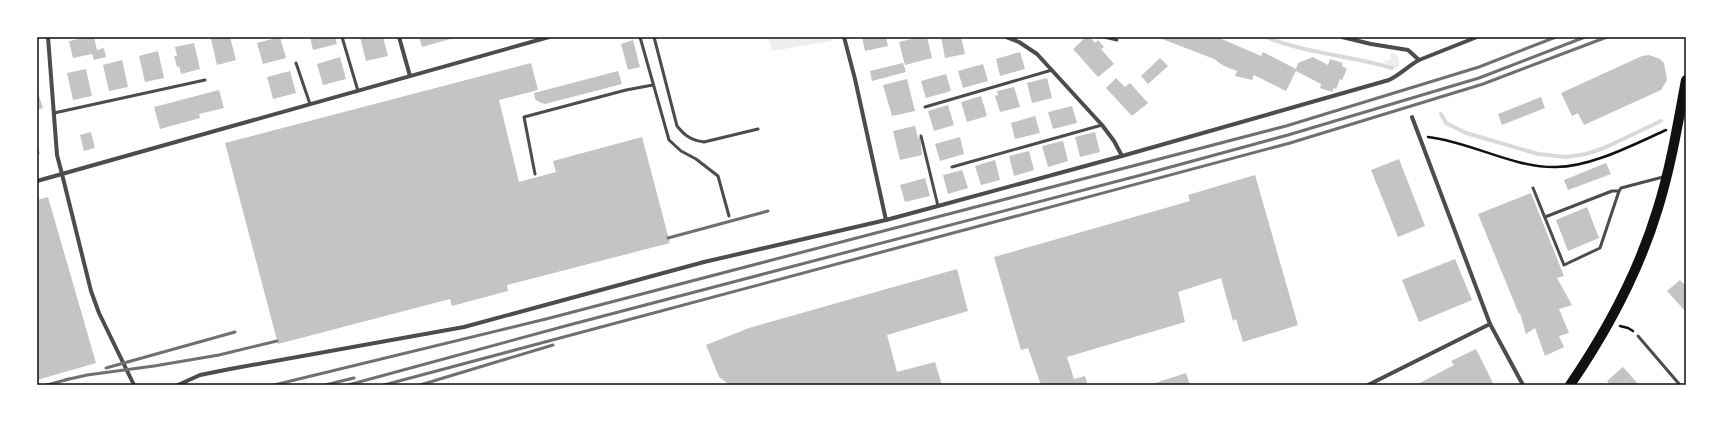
<svg xmlns="http://www.w3.org/2000/svg" width="1723" height="422" font-family="'DM Sans',sans-serif">
  <style>
    .green { fill: #eee }
    .lines { fill: none; stroke-linecap: round; stroke-linejoin: round }
    .stream { stroke: #d9d9d9; stroke-width: 4 }
    .building { fill: #c4c4c4 }
    .path { stroke: #111; stroke-width: 2.5 }
    .service { stroke: #4c4c4c; stroke-width: 3 }
    .minor { stroke: #4c4c4c; stroke-width: 4 }
    .primary { stroke: #111; stroke-width: 10 }
    .rail { stroke: #707070; stroke-width: 3 }
    .neatline { fill: none; stroke: #111; stroke-width: 1.5 }
  </style>
  <rect width="100%" height="100%" fill="#fff"/>
  <g class="green">
    <path d="M768,37H831L832,41L772,51Z"/>
    <path d="M1391,52C1399,54 1399,59 1399,67L1395,68L1383,62L1390,60Z"/>
  </g>
  <g class="lines">
    <g class="stream">
      <path d="M1266,37C1305,53 1351,56 1392,68"/>
      <path d="M1441,114L1446,123L1466,133L1538,154L1566,157L1586,154L1604,148L1661,121"/>
    </g>
  </g>
  <g class="building">
    <path d="M88,37H94L97,50L104,48L106,57L94,60L92,54L73,58L69,41Z"/>
    <path d="M217,37H230L236,60L217,65L211,39Z"/>
    <path d="M280,37L286,58L263,64L257,43Z"/>
    <path d="M310,37H335L337,44L313,50Z"/>
    <path d="M360,37H383L388,56L366,61Z"/>
    <path d="M419,37H454V38L422,47Z"/>
    <path d="M862,37H886L888,46L865,51Z"/>
    <path d="M919,37H927L932,58L905,65L899,42Z"/>
    <path d="M941,37H961L965,54L945,58Z"/>
    <path d="M1086,37H1090L1095,43L1098,40L1104,47L1101,49L1114,64L1098,77L1073,49Z"/>
    <path d="M1157,37H1217L1261,56L1263,52L1296,69L1298,63L1313,57L1328,65L1330,59L1343,63L1342,66L1347,69L1342,80L1340,79L1336,89L1334,88L1332,92L1320,88L1321,84L1296,71L1286,91L1254,75L1252,80L1235,76L1237,71L1224,66L1214,59Z"/>
    <path d="M633,40L640,67L628,70L621,44Z"/>
    <path d="M194,43L200,69L181,74L179,66L177,67L174,56H177L175,47Z"/>
    <path d="M158,51L164,78L145,82L139,56Z"/>
    <path d="M1020,52L1025,69L1000,76L996,59Z"/>
    <path d="M1649,55L1660,59L1664,63L1667,80L1661,90L1584,125L1578,113L1572,116L1561,93L1642,56Z"/>
    <path d="M340,57L346,79L323,85L317,64Z"/>
    <path d="M1160,58L1168,66L1148,84L1141,76Z"/>
    <path d="M122,60L128,87L109,91L103,65Z"/>
    <path d="M531,63L538,90L499,100L519,182L556,172L553,161L642,137L670,243L507,285L508,291L452,306L450,299L278,344L225,143Z"/>
    <path d="M903,63L906,72L872,81L870,71Z"/>
    <path d="M983,64L988,81L963,88L958,71Z"/>
    <path d="M86,69L92,96L73,100L67,73Z"/>
    <path d="M290,71L296,93L273,99L267,77Z"/>
    <path d="M618,71L622,84L545,104L539,102L535,99L534,93Z"/>
    <path d="M946,74L951,91L926,98L921,81Z"/>
    <path d="M1047,78L1052,98L1032,103L1027,83Z"/>
    <path d="M1116,78L1125,87L1130,83L1148,103L1132,116L1106,88Z"/>
    <path d="M907,79L915,111L892,116L883,85Z"/>
    <path d="M1014,87L1020,107L1000,112L995,96L998,95L997,91Z"/>
    <path d="M37,90L43,108L37,110Z"/>
    <path d="M219,90L224,108L199,114L200,118L160,129L154,107Z"/>
    <path d="M981,96L987,116L967,122L961,102Z"/>
    <path d="M1541,97L1545,108L1502,125L1498,114Z"/>
    <path d="M948,105L954,125L934,131L928,111Z"/>
    <path d="M1072,106L1077,123L1053,129L1048,112Z"/>
    <path d="M1035,116L1040,133L1015,139L1011,123Z"/>
    <path d="M915,126L918,138L920,137L922,155L900,160L893,131Z"/>
    <path d="M91,132L95,148L84,151L80,135Z"/>
    <path d="M1095,132L1100,152L1080,157L1075,137Z"/>
    <path d="M960,137L964,154L940,161L935,144Z"/>
    <path d="M1063,141L1068,161L1048,167L1042,146Z"/>
    <path d="M37,144L40,154L37,155Z"/>
    <path d="M1029,151L1034,170L1014,176L1009,156Z"/>
    <path d="M1399,159L1425,226L1398,237L1371,170Z"/>
    <path d="M995,160L1000,180L981,185L975,166Z"/>
    <path d="M1606,163L1611,174L1568,190L1564,180Z"/>
    <path d="M962,170L968,188L948,194L943,175Z"/>
    <path d="M1255,175L1298,325L1243,342L1236,319L1233,321L1221,278L1178,292L1185,322L1067,357L1074,379L1085,376L1088,385H1041L1028,348L1021,350L994,257L1190,201L1188,195Z"/>
    <path d="M925,178L930,196L905,202L900,185Z"/>
    <path d="M1531,193L1564,276L1557,278L1572,305L1559,309L1569,333L1559,336L1564,347L1545,356L1535,328L1526,334L1520,313L1519,314L1478,214Z"/>
    <path d="M48,197L96,363L37,380V200Z"/>
    <path d="M1587,207L1599,238L1568,251L1556,220Z"/>
    <path d="M1455,259L1472,300L1419,322L1402,280Z"/>
    <path d="M957,269L968,311L887,335L897,372L935,362L942,385H730L719,377L706,345L749,328Z"/>
    <path d="M1680,280L1685,285L1686,284V312L1667,291Z"/>
    <path d="M1476,349L1494,385H1416L1454,365L1451,361Z"/>
    <path d="M1623,367L1639,385H1610L1607,381Z"/>
    <path d="M1186,373L1190,385H1149Z"/>
  </g>
  <g class="lines">
    <g class="path">
      <path d="M1428,137C1471,142 1511,167 1554,167C1589,168 1635,144 1666,130"/>
      <path d="M1620,326L1628,328L1633,331"/>
    </g>
    <g class="service">
      <path d="M342,37L358,91"/>
      <path d="M640,37L669,140L681,151L696,159L718,176L729,216"/>
      <path d="M654,37L677,126C685,136 691,140 704,142L758,129"/>
      <path d="M1104,37L1117,40"/>
      <path d="M296,63L310,104"/>
      <path d="M925,107L1052,70"/>
      <path d="M54,113L205,80"/>
      <path d="M921,136L938,206"/>
      <path d="M952,167L1102,125"/>
      <path d="M535,174L524,117L626,90L653,85"/>
      <path d="M1533,188L1564,265L1600,248L1619,191L1621,188L1663,177"/>
      <path d="M1545,217L1612,191H1619"/>
      <path d="M1638,336L1680,385"/>
    </g>
    <g class="minor">
      <path d="M48,37L57,155L62,174L91,291L99,313L134,385"/>
      <path d="M399,37L410,76"/>
      <path d="M844,37L855,79L886,220"/>
      <path d="M1006,37L1019,42L1037,54L1102,125L1114,141L1122,156"/>
      <path d="M1342,37L1371,44L1408,50L1419,60"/>
      <path d="M1412,117L1490,324L1523,385"/>
      <path d="M37,181L549,37"/>
      <path d="M178,385L200,375L230,369L464,327L704,262L886,220L938,206L1122,156L1389,80C1400,75 1408,66 1419,60L1477,37"/>
      <path d="M1368,385L1490,324"/>
    </g>
    <path class="primary" d="M1570,385C1607,331 1639,271 1658,208C1671,166 1678,123 1686,80"/>
    <g class="rail">
      <path d="M668,238L768,211"/>
      <path d="M106,368L235,332"/>
      <path d="M65,380L87,375L154,366L219,355L277,341"/>
      <path d="M47,385L69,379"/>
      <path d="M274,385L546,319L1286,126L1479,67L1556,37"/>
      <path d="M325,385L354,378"/>
      <path d="M348,385L569,325L1145,174L1288,135L1479,78L1585,37"/>
      <path d="M384,385L1290,143L1483,84L1607,37"/>
      <path d="M420,385L553,345"/>
    </g>
  </g>
  <rect width="1723" height="422" fill="none" stroke="#ffffff" stroke-width="76"/>
  <rect x="38" y="38" width="1647" height="346" class="neatline"/>
</svg>
